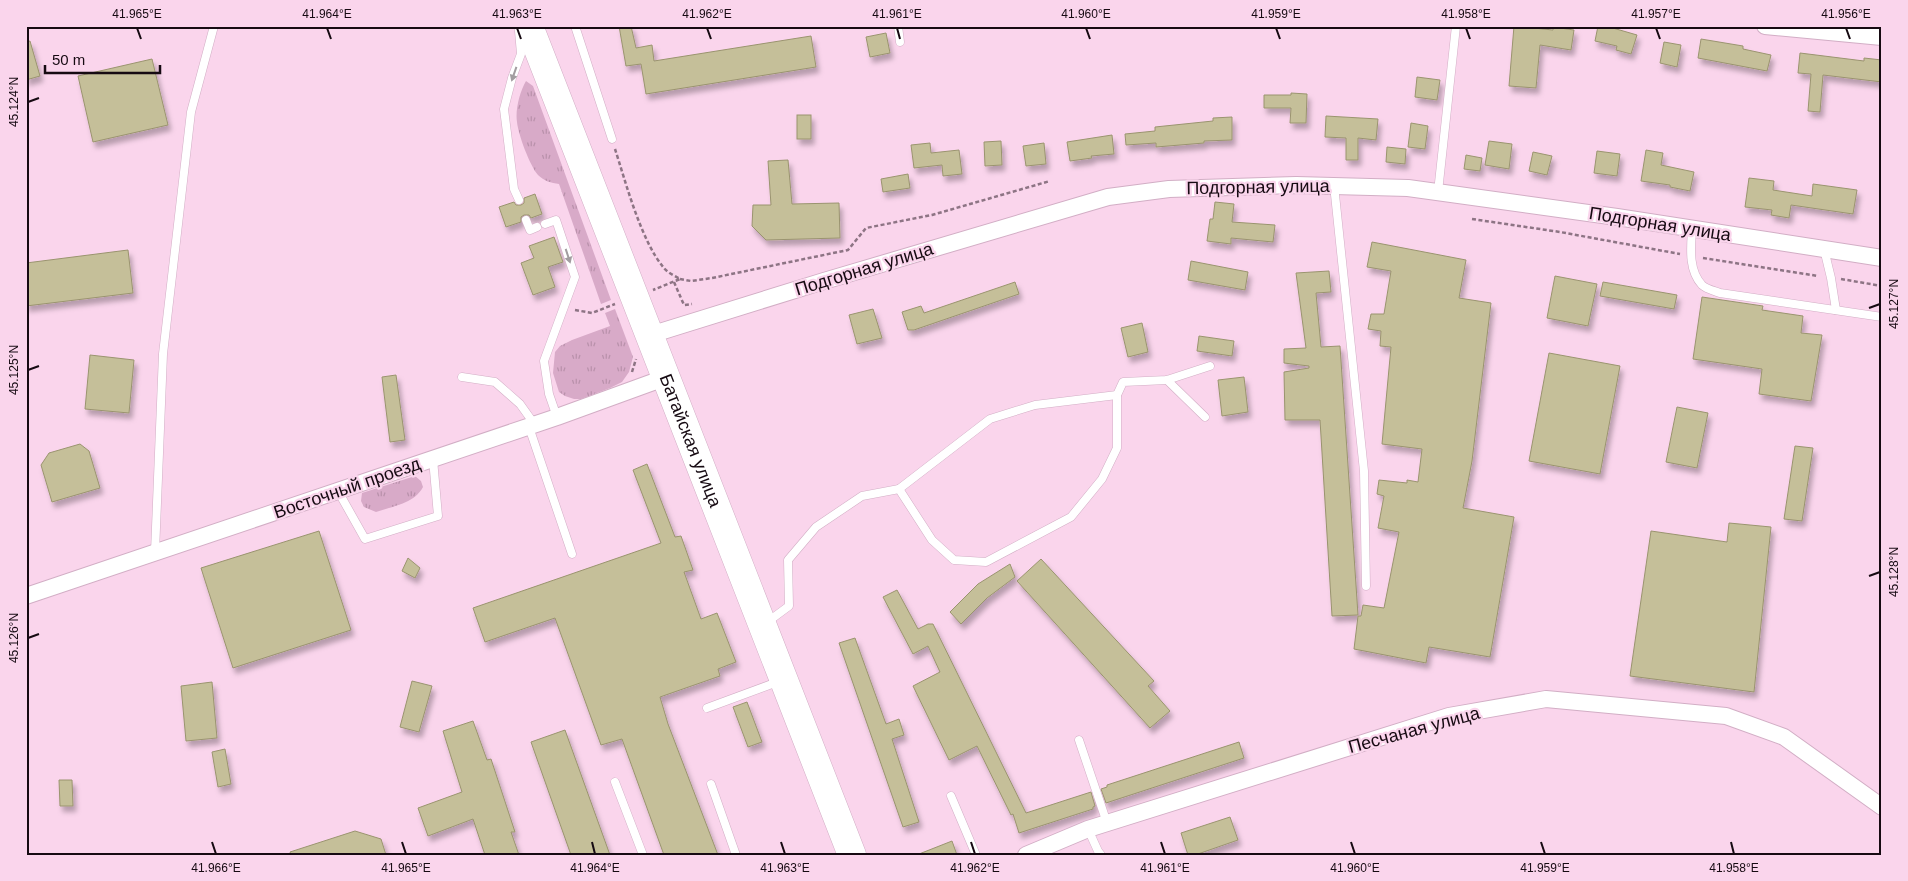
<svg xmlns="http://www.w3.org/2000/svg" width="1908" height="881" font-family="Helvetica,sans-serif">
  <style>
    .grass { fill: url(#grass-tufts) }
    .building { fill: #c5bf99; stroke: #9a946f; filter: url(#shadow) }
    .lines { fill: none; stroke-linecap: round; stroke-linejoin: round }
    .lane-casing { stroke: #d2aec5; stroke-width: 9 }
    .street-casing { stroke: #d2aec5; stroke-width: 18 }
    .highway-casing { stroke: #d2aec5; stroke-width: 29 }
    .path { stroke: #8d7484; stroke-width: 2.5; stroke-dasharray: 4 2.5; stroke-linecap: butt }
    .lane { stroke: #fff; stroke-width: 8 }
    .street { stroke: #fff; stroke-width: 16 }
    .highway { stroke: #fff; stroke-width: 28 }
    .oneway { fill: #a29da0 }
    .ticks { fill: none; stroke: #160a12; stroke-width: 2 }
    .labels { text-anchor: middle; stroke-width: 4.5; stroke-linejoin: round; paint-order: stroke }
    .street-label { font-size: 18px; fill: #160a12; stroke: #fad5ec }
    .neatline { fill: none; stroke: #160a12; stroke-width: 2 }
    .ticks-label { font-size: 12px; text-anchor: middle; fill: #160a12 }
  </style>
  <defs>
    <pattern id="grass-tufts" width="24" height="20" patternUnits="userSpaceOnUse" patternTransform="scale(1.25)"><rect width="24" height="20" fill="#d8aac8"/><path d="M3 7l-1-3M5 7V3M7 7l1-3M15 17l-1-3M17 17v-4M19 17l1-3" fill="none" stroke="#b991ab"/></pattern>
    <filter id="shadow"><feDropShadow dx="3" dy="5.5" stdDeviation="2.5" flood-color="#0004"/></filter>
  </defs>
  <rect width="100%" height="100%" fill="#fad5ec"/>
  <g class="grass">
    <path d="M526,81L533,86L611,300L601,304L559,184C551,183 544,181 538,175C530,166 518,134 517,122C515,110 520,91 526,81Z"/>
    <path d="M615,309L633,357L629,372L622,382L610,388L581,399H574L565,396L559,392L553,373L555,352L560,346L572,340L610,326L605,313Z"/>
    <path d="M415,476L421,481L423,487C414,504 393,506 376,512L364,507L361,501L362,493Z"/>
  </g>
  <g class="building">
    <path d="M619,26H631L636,48L652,45L654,61L811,36L816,67L646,94L641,64L626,66Z"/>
    <path d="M1514,26L1553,30V27L1574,30L1571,50L1540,45L1536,88L1509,86Z"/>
    <path d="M1598,26H1606L1637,35L1631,54L1616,50L1617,46L1595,41Z"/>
    <path d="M886,33L890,53L870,57L866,37Z"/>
    <path d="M1701,39L1743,46V49L1771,55L1767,71L1698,58Z"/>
    <path d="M30,41L40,76L26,80V42Z"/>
    <path d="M1664,42L1681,45L1677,67L1660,63Z"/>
    <path d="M1800,53L1864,61V58L1882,60V82L1823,75L1820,112L1808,111L1811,74L1798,73Z"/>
    <path d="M152,59L168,125L93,142L78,76Z"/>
    <path d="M1417,77L1440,80L1437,100L1415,97Z"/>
    <path d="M1291,93L1307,94L1306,123H1290L1291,108H1264V95H1291Z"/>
    <rect x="797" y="115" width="14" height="24"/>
    <path d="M1326,116L1378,119L1376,140L1358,138V160H1346V138L1325,137Z"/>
    <path d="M1232,117V140L1204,141V143L1156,147V143L1126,145L1125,134L1155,131V127L1213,121V118Z"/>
    <path d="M1411,123L1428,126L1425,149L1408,147Z"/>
    <path d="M1112,135L1114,154L1091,156L1092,158L1070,161L1067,142Z"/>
    <path d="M1001,141L1002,165L985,166L984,142Z"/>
    <path d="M1489,141L1512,144L1509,169L1485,165Z"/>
    <path d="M930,143L931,153L959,150L962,174L943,176L942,165L914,168L911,145Z"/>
    <path d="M1044,143L1046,164L1026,166L1023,146Z"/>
    <path d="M1387,147L1406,149L1405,164L1386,162Z"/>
    <path d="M1646,150L1663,153L1661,165L1694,172L1690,191L1670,187V185L1641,181Z"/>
    <path d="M1597,151L1620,154L1617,176L1594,173Z"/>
    <path d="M1533,152L1552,156L1547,175L1529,171Z"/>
    <path d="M1466,155L1482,158L1480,171L1464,169Z"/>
    <path d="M788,160L792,204L839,203L840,238L766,240L752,226L753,205H771L768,161Z"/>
    <path d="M908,174L910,188L883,192L881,179Z"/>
    <path d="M1749,178L1774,181L1773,190L1812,196L1813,184L1857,190L1853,214L1791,205L1789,218L1771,215L1772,210L1745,207Z"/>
    <path d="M535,194L542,214L531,218L529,215H524L521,217V222L506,227L499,207L514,202L516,205H521L524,203V198Z"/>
    <path d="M1215,202L1234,204L1232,222L1275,225L1273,242L1231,238V244L1207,241L1210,219H1213Z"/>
    <path d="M554,237L563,262L548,267L555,287L533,295L521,263L534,258L529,246Z"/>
    <path d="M1372,242L1466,260L1459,298L1491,303L1472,461L1463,508L1514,517L1490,657L1429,647L1426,663L1354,649L1358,616H1361L1363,605L1384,608L1399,532L1378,528L1384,496L1377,494L1379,480L1407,483V480L1418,482L1422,449L1382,444L1391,347L1380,346L1381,331L1368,329L1371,314H1384L1391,271L1367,267Z"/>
    <path d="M128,250L133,293L26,306V263Z"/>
    <path d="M1191,261L1248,272L1245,290L1188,280Z"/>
    <path d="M1329,271L1331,292L1316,293L1321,347L1340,346L1358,615L1332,616L1320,420H1285L1284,372L1309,368V366L1284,363V349L1306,348L1296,273Z"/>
    <path d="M1555,276L1597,284L1588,326L1547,318Z"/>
    <path d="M1015,282L1019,294L914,330H908L902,312L921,306L924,313Z"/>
    <path d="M1603,282L1677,295L1674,309L1600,296Z"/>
    <path d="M1702,297L1763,306L1762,310L1803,316L1801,333L1822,335L1811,401L1759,394L1762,369L1693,359Z"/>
    <path d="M873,309L882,338L857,344L849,315Z"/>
    <path d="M1142,323L1148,352L1128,357L1121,328Z"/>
    <path d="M1199,336L1234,341L1232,356L1197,351Z"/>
    <path d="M1549,353L1620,366L1600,474L1529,461Z"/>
    <path d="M90,355L134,360L129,413L85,409Z"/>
    <path d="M396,375L405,440L390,442L382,377Z"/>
    <path d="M1244,377L1248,412L1222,416L1218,380Z"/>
    <path d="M1677,407L1708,413L1697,468L1666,462Z"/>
    <path d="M80,444L89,451L100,488L52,502L41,465L49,453Z"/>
    <path d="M1795,446L1813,448L1802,521L1784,519Z"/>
    <path d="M647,464L675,537L681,536L693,570L684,572L701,619L717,613L736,662L718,669L720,676L660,697L668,724L718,855H664L622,739L601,745L555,618L485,642L473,608L661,543L633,470Z"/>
    <path d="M1729,523L1771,527L1754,692L1630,676L1651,531L1727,542Z"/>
    <path d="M319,531L351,630L233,668L201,568Z"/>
    <path d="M408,558L420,568L415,578L402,571Z"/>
    <path d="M1041,559L1154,681L1148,686L1170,711L1150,728L1017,581Z"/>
    <path d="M1010,564L1015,577L987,598L961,624L950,612L978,584Z"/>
    <path d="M897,590L918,629L928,624H933L1026,813L1091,792L1095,806L1093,807V809L1019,833L1013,814L1011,815L977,746L949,760L913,686L940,672L928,646L913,654L883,597Z"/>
    <path d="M855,638L886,724L899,719L904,735L892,739L919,822L903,827L839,643Z"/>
    <path d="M412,681L432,686L419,732L400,727Z"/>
    <path d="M212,682L217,738L186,741L181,686Z"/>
    <path d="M747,702L762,742L748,747L733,707Z"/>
    <path d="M473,721L487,760L491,759L515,832H511L519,855H485L473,819L428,836L418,808L462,792L443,731Z"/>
    <path d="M565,730L610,855H571L531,742Z"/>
    <path d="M1239,742L1244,758L1106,803L1101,789L1107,787V785Z"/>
    <path d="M225,749L231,784L218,787L212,752Z"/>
    <path d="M59,780H72L73,806H60Z"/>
    <path d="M1230,817L1238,840L1195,855H1188L1181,833Z"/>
    <path d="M355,831L381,839L386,855H291L290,852Z"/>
    <path d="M952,841L957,855H919V854Z"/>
  </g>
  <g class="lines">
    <g class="lane-casing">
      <g id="lane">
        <path d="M575,26L612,139"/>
        <path d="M898,26L900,42"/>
        <path d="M1334,185L1364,471L1366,586"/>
        <path d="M1438,192L1456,26"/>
        <path d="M519,200L514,189L504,109L512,78L521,54L519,31"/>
        <path d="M526,220L530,230L537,227"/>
        <path d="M545,224L556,220L575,277L544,361L549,394L557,417"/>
        <path d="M1692,229C1691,247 1688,270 1702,285C1706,289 1715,291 1720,293L1882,317"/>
        <path d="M1824,249L1831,278L1836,310"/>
        <path d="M462,377L495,382L520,404L535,425"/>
        <path d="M1167,380L1205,417"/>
        <path d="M529,427L572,554"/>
        <path d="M899,489L990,419L1035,405L1117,395"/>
        <path d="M338,491L365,539L438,516L433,459"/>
        <path d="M155,552L163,354L191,112L214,26"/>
        <path d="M766,623L789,606L788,560L816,527L862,496L899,489L932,540L954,560L986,562L1071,517L1102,479L1117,448V395L1123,382L1167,380L1210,366"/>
        <path d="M707,708L780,681"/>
        <path d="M1079,740L1107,823"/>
        <path d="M615,782L643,855"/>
        <path d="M711,784L736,855"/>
        <path d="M951,796L976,855"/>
        <path d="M1088,829L1098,851L1101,855"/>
      </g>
    </g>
    <g class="street-casing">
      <g id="street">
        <path d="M1765,26L1882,37"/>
        <path d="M650,335L824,281L1108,197L1169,189L1296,185L1408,188L1617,217L1882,258"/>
        <path d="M26,596L557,417L667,377"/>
        <path d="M1026,855L1088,829L1449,716L1546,699L1726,716L1784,737L1882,807"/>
      </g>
    </g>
    <g class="highway-casing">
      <g id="highway">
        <path id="s1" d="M529,26L852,855"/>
      </g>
    </g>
    <g class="path">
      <path d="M615,149C626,183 641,241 664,268C668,273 675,276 680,279L653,290"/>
      <path d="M1472,219L1560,232L1680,254"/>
      <path d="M1703,258L1818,276"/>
      <path d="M680,279L691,281L712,278L848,250L866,228L932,215L1050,181"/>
      <path d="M1841,279L1882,286"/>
      <path d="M674,282L684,305L692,304"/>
      <path d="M575,310L592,313L615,304"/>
      <path d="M632,372L636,359"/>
    </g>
    <use href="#lane" class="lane"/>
    <use href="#street" class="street"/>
    <use href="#highway" class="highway"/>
  </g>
  <defs><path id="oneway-solid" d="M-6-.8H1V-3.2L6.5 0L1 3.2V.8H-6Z" transform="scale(1.25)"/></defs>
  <g class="oneway">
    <use href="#oneway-solid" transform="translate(514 74) rotate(109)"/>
    <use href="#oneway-solid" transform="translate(568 256) rotate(72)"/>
  </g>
  <path class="ticks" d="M137,28L141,39M327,28L331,39M517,28L521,39M707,28L711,39M897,28L900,39M1086,28L1090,39M1276,28L1280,39M1466,28L1470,39M1656,28L1660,39M1846,28L1850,39M28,102L39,98M1869,308L1880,304M28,370L39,366M1869,576L1880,572M28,638L39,634M212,842L216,854M402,842L406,854M592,842L595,854M781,842L785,854M971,842L975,854M1161,842L1165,854M1351,842L1355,854M1541,842L1545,854M1731,842L1734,854"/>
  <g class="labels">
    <g class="street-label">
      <text transform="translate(1258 187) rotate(-1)" y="6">Подгорная улица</text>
      <text transform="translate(1660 224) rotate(9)" y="6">Подгорная улица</text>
      <text transform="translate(864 269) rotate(-17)" y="6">Подгорная улица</text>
      <text dy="6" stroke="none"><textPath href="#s1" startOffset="445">Батайская улица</textPath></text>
      <text transform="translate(347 488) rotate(-19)" y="6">Восточный проезд</text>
      <text transform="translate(1414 730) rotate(-15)" y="6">Песчаная улица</text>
    </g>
  </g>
  <rect width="1908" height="881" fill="none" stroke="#fad5ec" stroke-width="55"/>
  <path d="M45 65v8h115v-8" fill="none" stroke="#160a12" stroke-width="2.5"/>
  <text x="52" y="65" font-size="15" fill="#160a12" stroke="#fad5ec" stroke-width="4" paint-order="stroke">50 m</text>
  <rect x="28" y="28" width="1852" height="826" class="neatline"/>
  <g class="ticks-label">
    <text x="137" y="18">41.965°E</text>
    <text x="327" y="18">41.964°E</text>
    <text x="517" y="18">41.963°E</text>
    <text x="707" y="18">41.962°E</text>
    <text x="897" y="18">41.961°E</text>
    <text x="1086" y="18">41.960°E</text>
    <text x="1276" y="18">41.959°E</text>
    <text x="1466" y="18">41.958°E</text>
    <text x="1656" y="18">41.957°E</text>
    <text x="1846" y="18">41.956°E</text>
    <text transform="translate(14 102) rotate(-90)" y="4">45.124°N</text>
    <text transform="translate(1894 304) rotate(-90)" y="4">45.127°N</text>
    <text transform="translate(14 370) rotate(-90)" y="4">45.125°N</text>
    <text transform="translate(1894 572) rotate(-90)" y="4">45.128°N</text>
    <text transform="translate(14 638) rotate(-90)" y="4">45.126°N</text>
    <text x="216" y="872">41.966°E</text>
    <text x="406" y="872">41.965°E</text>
    <text x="595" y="872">41.964°E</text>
    <text x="785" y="872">41.963°E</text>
    <text x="975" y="872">41.962°E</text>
    <text x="1165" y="872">41.961°E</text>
    <text x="1355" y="872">41.960°E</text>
    <text x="1545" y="872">41.959°E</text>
    <text x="1734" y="872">41.958°E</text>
  </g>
</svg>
